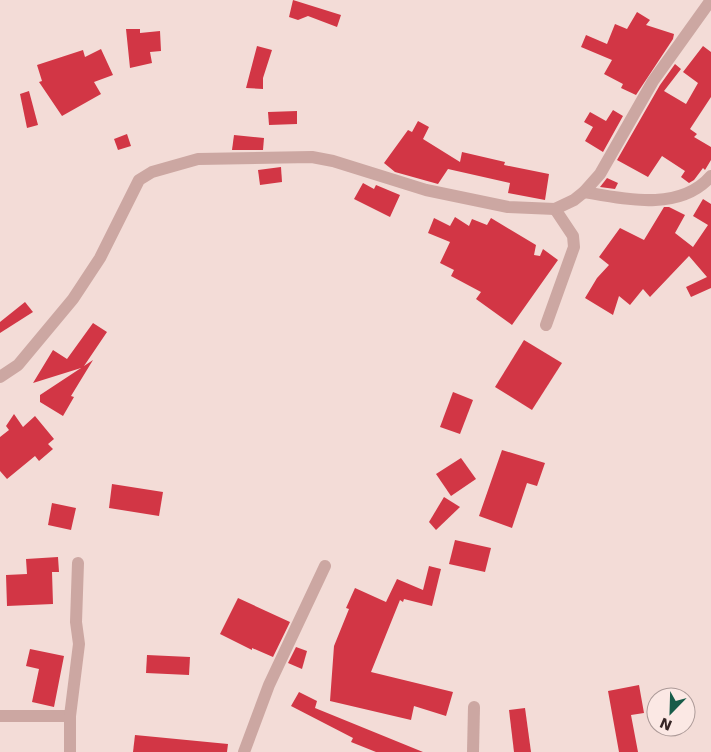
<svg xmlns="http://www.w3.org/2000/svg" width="711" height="752" font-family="'DejaVu Sans',sans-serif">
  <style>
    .building { fill: #d23645 }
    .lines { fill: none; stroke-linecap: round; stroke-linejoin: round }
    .street { stroke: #cca7a2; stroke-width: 12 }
  </style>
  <rect width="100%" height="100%" fill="#f3dcd7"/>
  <g class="building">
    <path d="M293,0L341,15L337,27L308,16L298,20L289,17Z"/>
    <path d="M637,12L650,20L646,25L674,34L673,39L636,95L621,88L623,84L604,74L612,60L581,47L586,35L607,44L615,24L627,29Z"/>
    <path d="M126,29H140V33L160,31L161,51L150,52L152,63L130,68Z"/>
    <path d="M257,46L272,50L263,78V89L246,88Z"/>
    <path d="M703,46L711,52V97L690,129L697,134L694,137L711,147V160L705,170L703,168L694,180L689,183L681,177L685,171L662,156L648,177L617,160L660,85L675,64L681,69L664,91L686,104L698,83L683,72Z"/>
    <path d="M101,49L113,75L94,82L101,94L62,116L39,82L42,81L37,65L83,50L85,57Z"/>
    <path d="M29,91L38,125L27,128L20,94Z"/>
    <path d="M613,110L623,116L603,152L585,141L593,127L584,122L590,112L606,121Z"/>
    <path d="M297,111V124L269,125L268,112Z"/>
    <path d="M418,121L429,127L423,139L460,162L462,152L505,162L504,165L549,174L545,200L508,193L510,183L448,169L438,184L395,172L384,163L408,130L412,132Z"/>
    <path d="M127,134L131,146L118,150L114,139Z"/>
    <path d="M234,135L264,138L263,150H232Z"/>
    <path d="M281,167L282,182L260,185L258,170Z"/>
    <path d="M607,178L618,183L615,189L600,187Z"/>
    <path d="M363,183L374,189L376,185L400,195L390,217L354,199Z"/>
    <path d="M703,199L711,204V288L691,297L686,287L707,277L689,256L650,297L643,289L630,305L619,296L613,315L585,298L597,278L609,265L599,257L620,228L644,240L664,207H669L685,215L675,233L693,247L708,225L693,216Z"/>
    <path d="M455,217L469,226L472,219L487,225L491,218L536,245L534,255L540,256L543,249L558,260L512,325L476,299L481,292L451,276L454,270L440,263L450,242L428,233L434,218L450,226Z"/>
    <path d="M25,302L33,312L0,333V322Z"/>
    <path d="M93,323L107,332L84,366L93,360L71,396L74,397L63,416L40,402V395L81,368L33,383L53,350L67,359Z"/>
    <path d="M524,340L562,363L532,410L495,387Z"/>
    <path d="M453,392L473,400L460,434L440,427Z"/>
    <path d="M14,414L23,427L35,416L54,439L48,444L53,449L39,461L35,456L7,479L0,471V437L9,430L6,426Z"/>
    <path d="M502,450L545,463L537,486L527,483L512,528L479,516Z"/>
    <path d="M461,458L476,479L451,496L436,474Z"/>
    <path d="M112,484L163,492L159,516L109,508Z"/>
    <path d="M444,497L460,507L436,530L429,522Z"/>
    <path d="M52,503L76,508L71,530L48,525Z"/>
    <path d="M455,540L491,548L485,572L449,564Z"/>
    <path d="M58,557L59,572H52L53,604L7,606L6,575L27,574L26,559Z"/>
    <path d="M429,566L441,569L432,606L404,599L403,602L400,600L371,672L453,692L446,716L414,706L411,720L330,701L334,646L349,609L346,608L355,588L386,602L397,579L423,590Z"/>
    <path d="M238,598L290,622L273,657L252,648V650L220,634Z"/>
    <path d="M296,647L307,651L302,669L288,663Z"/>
    <path d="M30,649L64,656L54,707L32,702L39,669L26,666Z"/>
    <path d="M147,655L190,657L189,675L146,673Z"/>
    <path d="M639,685L644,713L631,715L638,752H619L608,691Z"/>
    <path d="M299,692L317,701L315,708L423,752H376L351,742L353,738L291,706Z"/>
    <path d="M525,708L531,752H514L509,710Z"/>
    <path d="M135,735L228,744L227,752H133Z"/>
  </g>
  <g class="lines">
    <g class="street">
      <path d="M584,192C624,199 680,212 711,176"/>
      <path d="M546,325L574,247L573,236L555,209"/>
      <path d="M0,377L18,365L73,299L100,258L139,180L152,172L198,159L312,157L333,161L426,190L508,207L555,209L574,200L584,192L600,174L653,81L711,0"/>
      <path d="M0,716H70"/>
      <path d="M70,752V716L79,644L76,622L78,563"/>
      <path d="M244,752L269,685L325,566"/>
      <path d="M473,752L474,707"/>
    </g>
  </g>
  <g transform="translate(671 712) rotate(203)"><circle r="24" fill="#fbe8e4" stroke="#ac9a98"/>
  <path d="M0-4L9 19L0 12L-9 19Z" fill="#175c49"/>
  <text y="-8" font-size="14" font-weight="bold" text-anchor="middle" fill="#362525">N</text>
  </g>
</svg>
